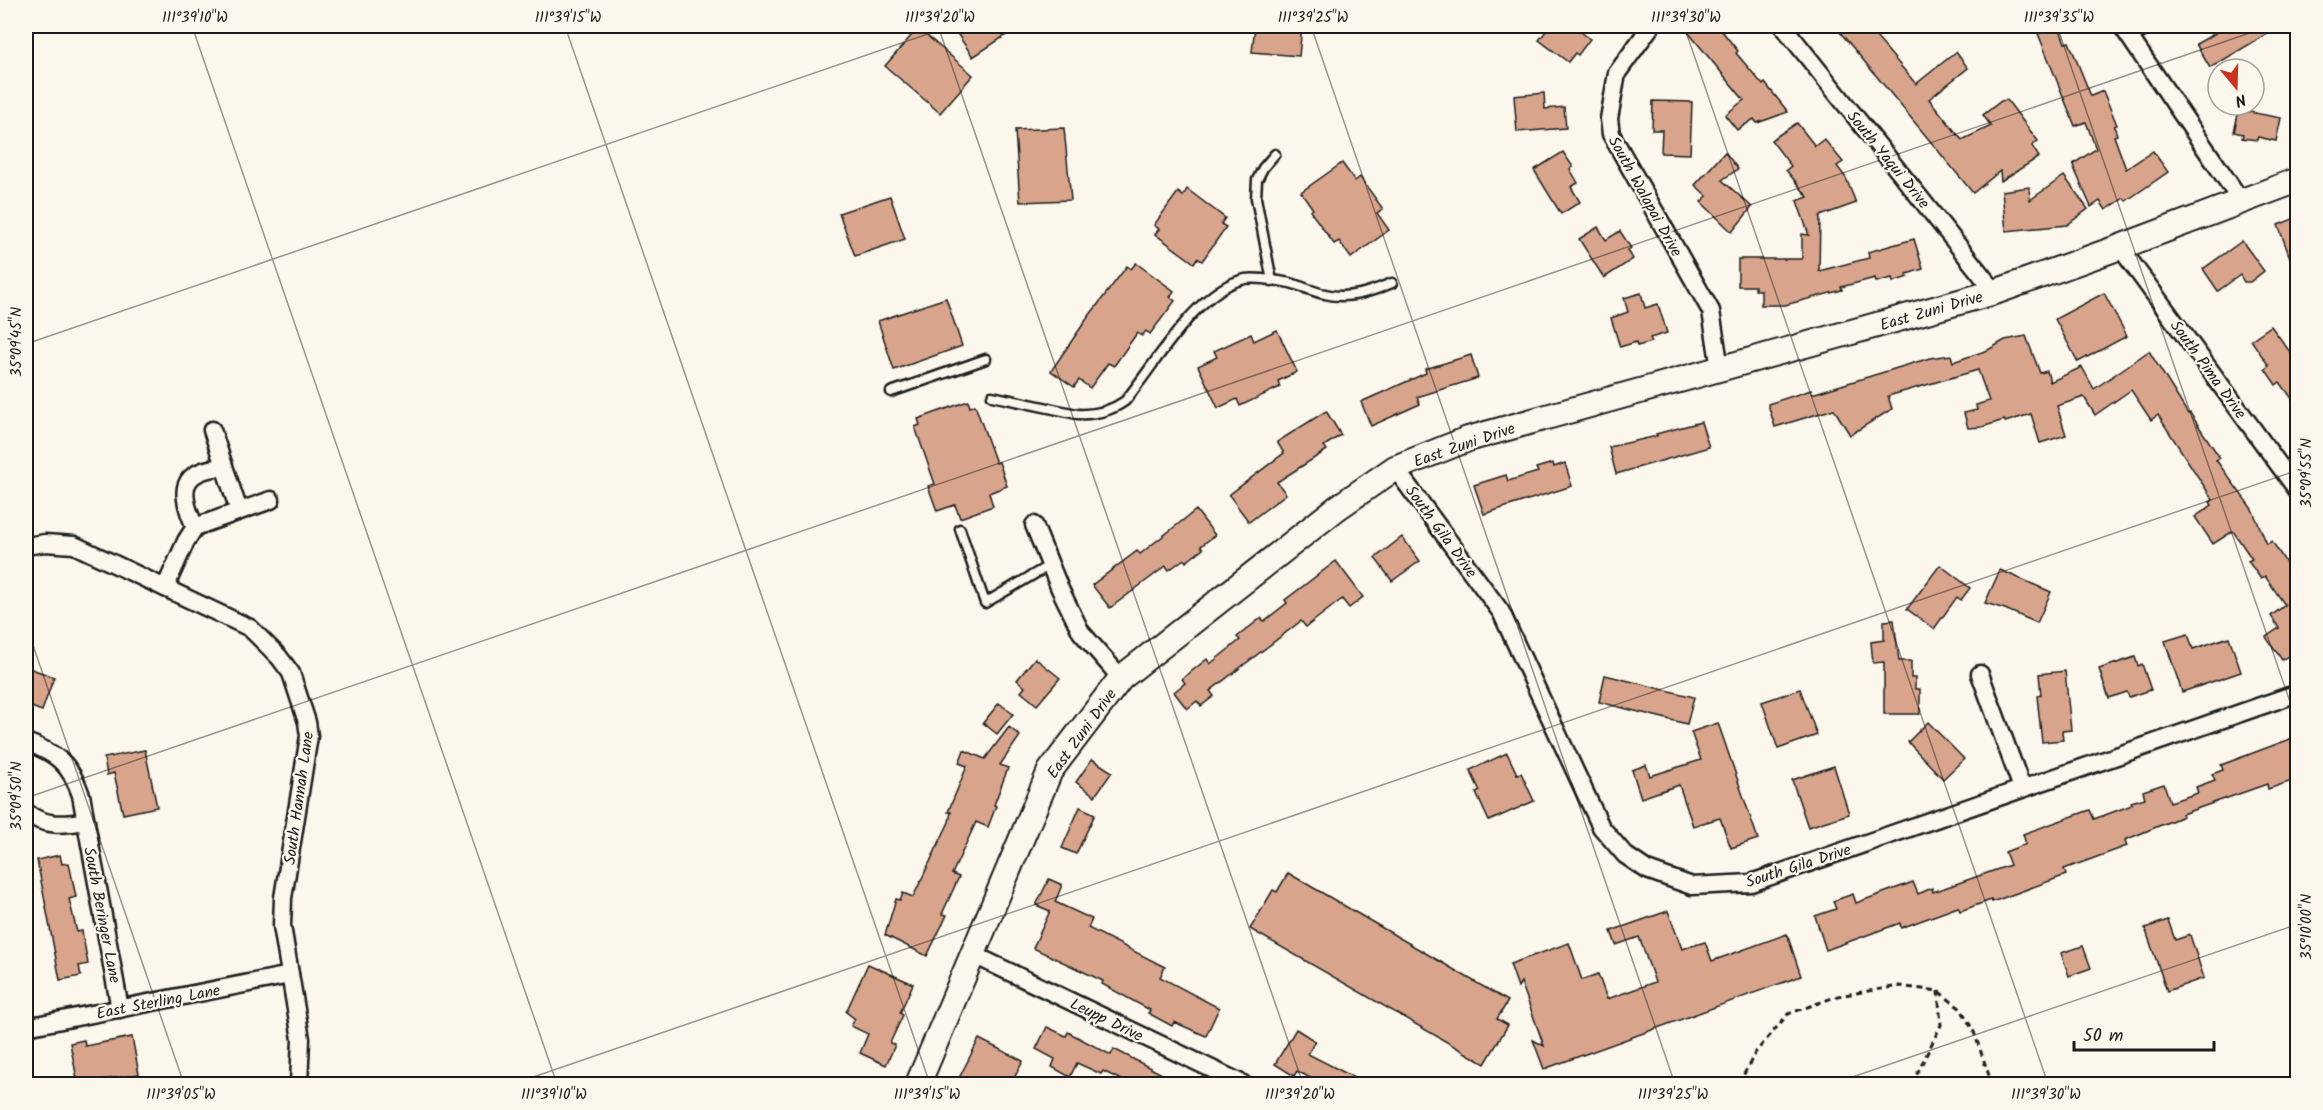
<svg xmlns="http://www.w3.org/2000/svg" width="2323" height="1110" font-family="Kalam,sans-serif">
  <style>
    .building { fill: #d8a58c; stroke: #1c1c1c; stroke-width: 1.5 }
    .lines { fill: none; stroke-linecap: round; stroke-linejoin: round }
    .lane-casing { stroke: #1c1c1c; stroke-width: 13 }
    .street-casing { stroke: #1c1c1c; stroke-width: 21 }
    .secondary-casing { stroke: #1c1c1c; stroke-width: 28 }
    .path { stroke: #1c1c1c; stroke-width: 3; stroke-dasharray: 6 4.5; stroke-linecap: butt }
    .lane { stroke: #fbf7ec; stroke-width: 8 }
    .street { stroke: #fbf7ec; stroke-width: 16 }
    .secondary { stroke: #fbf7ec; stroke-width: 24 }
    .ticks { fill: none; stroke: #1c1c1c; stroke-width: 1.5; stroke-opacity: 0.45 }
    .labels { text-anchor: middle; stroke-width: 4.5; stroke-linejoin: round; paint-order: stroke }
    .street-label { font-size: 16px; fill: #1c1c1c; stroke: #fbf7ec }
    .neatline { fill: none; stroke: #1c1c1c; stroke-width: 2 }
    .ticks-label { font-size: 15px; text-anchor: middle; fill: #1c1c1c }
  </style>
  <rect width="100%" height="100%" fill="#fbf7ec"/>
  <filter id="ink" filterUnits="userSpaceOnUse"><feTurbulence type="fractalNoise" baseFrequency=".0167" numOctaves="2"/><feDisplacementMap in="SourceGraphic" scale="12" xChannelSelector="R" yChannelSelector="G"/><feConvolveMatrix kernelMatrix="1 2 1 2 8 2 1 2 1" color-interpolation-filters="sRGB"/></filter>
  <g filter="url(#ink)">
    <g class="building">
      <path d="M952,26H1020L973,57Z"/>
      <path d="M1255,26H1302L1299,56L1252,52Z"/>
      <path d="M1550,26H1573L1590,39L1578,55L1575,53L1568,62L1539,40Z"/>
      <path d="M1683,26H1718L1738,51L1736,53L1763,85L1765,83L1788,112L1757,123L1754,119L1737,130L1725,115L1744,100Z"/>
      <path d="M1835,26H1867L1916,84L1956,52L1968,68L1929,99L1962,140L1991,126L1983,115L2001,101L2007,100L2038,141L2032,146L2039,157L2001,181L2000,171L1973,193Z"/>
      <path d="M2035,26H2059L2065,43L2069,42L2091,96L2103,91L2117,125L2114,126L2117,135L2114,136L2126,169L2153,151L2168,172L2126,201L2124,198L2106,210L2100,201L2091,207L2074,168L2073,164L2096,149L2086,122L2075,126Z"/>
      <path d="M2228,26H2280L2210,68L2196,44Z"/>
      <path d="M918,28L973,75L940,113L885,66Z"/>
      <path d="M1544,93L1545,109L1564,107L1566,128L1517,132L1514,96Z"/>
      <path d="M1653,101L1692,102L1690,154L1661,153L1662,130H1652Z"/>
      <path d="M2239,110L2281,118L2276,141L2258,137L2257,140L2242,138L2243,134L2234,132Z"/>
      <path d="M1797,123L1815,146L1824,139L1843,162L1837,166L1846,178L1856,203L1820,216L1819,271L1869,258L1868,252L1914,239L1923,269L1907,274L1908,277L1893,282L1892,278L1876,282L1875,278L1841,287L1842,290L1785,305H1761V290H1755V286H1738V259H1802V234L1809,235L1797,201L1808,197L1786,170L1791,166L1771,140Z"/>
      <path d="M1064,128L1071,200L1020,202L1015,130Z"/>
      <path d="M1563,152L1573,167L1570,169L1578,183L1571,187L1580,202L1561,214L1534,170Z"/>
      <path d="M1725,152L1738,169L1722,180L1752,207L1732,232L1701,202L1707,196L1695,185Z"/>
      <path d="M1342,163L1355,181L1360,177L1383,209L1377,213L1389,230L1351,258L1339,241L1334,244L1310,211L1313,209L1301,192Z"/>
      <path d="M2064,176L2088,209L2067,225L2006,231L2002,191L2029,187L2030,200Z"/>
      <path d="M1187,189L1225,218L1221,224L1226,227L1202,261L1197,258L1194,263L1155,234L1159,229L1154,225L1178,192L1183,196Z"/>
      <path d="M890,196L905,239L855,256L839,213Z"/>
      <path d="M2298,217V273L2296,274L2278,225Z"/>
      <path d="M1598,227L1606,240L1620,231L1631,248L1628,250L1633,259L1604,278L1579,239Z"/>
      <path d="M2242,241L2264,271L2250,282H2244L2240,275L2218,291L2203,269Z"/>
      <path d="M1136,263L1174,291L1170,297L1175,301L1150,334L1146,331L1142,336L1137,333L1114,366L1108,363L1090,388L1079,380L1074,387L1051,371L1086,320L1127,266L1131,269Z"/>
      <path d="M1641,293L1645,308L1658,304L1667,333L1650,338L1652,342L1637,346L1636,342L1620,347L1611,318L1628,312L1624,298Z"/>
      <path d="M2104,293L2127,336L2078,362L2055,319Z"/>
      <path d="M946,298L962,346L894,370L878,321Z"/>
      <path d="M2271,326L2290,352L2298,346V407L2280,382L2276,385L2265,369L2269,366L2251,340Z"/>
      <path d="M1277,330L1297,372L1278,381L1280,387L1240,406L1237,399L1218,408L1198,366L1217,357L1214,351L1251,334L1254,341Z"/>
      <path d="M2026,336L2040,373L2047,371L2050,382L2082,367L2094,389L2149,351L2188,414L2190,413L2220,458L2216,460L2252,509L2267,544L2272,541L2298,582V649L2282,660L2266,637L2279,628L2271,616L2285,605L2265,576L2261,579L2248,561L2252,559L2233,531L2213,544L2195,517L2212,505L2210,502L2213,500L2158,415L2151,420L2131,390L2095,415L2084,397L2057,406L2066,435L2040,443L2031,414L2005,422L2004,420L1982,427L1968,428L1964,413L1977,410L1976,405L1989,401L1978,370L1888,396L1892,409L1850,435L1834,409L1775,427L1768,404L1811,390L1812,394L1930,358L1951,355L1953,362L1988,350L2005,340Z"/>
      <path d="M1471,355L1478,378L1417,397L1420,404L1371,426L1361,402L1426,373L1425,369Z"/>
      <path d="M968,401L970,407L975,405L996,463L999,462L1007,486L989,493L993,506L960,518L955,505L937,511L928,486L935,484L915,427L920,425L918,419Z"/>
      <path d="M1326,411L1341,435L1324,446L1327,450L1277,482L1286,494L1249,522L1229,495L1284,453L1277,442Z"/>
      <path d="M1701,422L1709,447L1616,474L1609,447L1657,436L1656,434Z"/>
      <path d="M1553,463L1554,467L1565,463L1572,486L1484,514L1474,485L1506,475L1508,481L1538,472L1536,468Z"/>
      <path d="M1196,510L1215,535L1201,546L1203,549L1186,562L1184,559L1169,570L1166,566L1110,608L1092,585L1137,551L1140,554Z"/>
      <path d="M1402,537L1420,561L1392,581L1375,558Z"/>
      <path d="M1336,561L1363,597L1349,608L1342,599L1306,627L1301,621L1210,691L1214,696L1201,706L1197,701L1187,709L1174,692L1185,683L1182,679L1207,659L1210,664L1240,640L1237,637L1261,618L1264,621L1287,603L1285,600Z"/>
      <path d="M1940,565L1970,588L1961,600L1957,597L1934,629L1907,609Z"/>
      <path d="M2000,570L2051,592L2037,623L2005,609L1985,603Z"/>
      <path d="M1894,620L1899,661H1911V678H1915V689H1920V714H1884V662L1873,663L1871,642L1884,640V621Z"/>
      <path d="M2188,634L2193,649L2229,637L2241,672L2182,692L2165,641Z"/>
      <path d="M2135,657L2138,666L2142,664L2151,690L2129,697L2127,692L2109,698L2099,669Z"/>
      <path d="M1035,658L1060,678L1037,705L1021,692L1025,687L1017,680Z"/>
      <path d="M26,667L54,677L42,711L26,705Z"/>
      <path d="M2065,671L2071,730L2062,731L2063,740L2042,742L2037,696L2041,695L2039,674Z"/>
      <path d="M1605,675L1694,697L1687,724L1599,702Z"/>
      <path d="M1800,689L1817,735L1778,749L1762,702Z"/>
      <path d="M999,703L1013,714L997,734L983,723Z"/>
      <path d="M1928,722L1964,759L1943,779L1908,742Z"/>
      <path d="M1718,723L1758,839L1731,848L1720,818L1693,826L1679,785L1641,798L1632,770L1646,765L1650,776L1701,760L1691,732Z"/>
      <path d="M1009,727L1020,736L1000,765L1008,768L994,805L996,806L988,827L976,822L952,874L959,877L942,914L947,915L927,956L885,935L896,899L900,900L903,893L913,897L949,822L951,812H948L967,766L959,763L964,750L985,759Z"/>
      <path d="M2293,738L2298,750V779L2268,789L2267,784L2182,814L2183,816L2125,840L2127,846L2064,869L2066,875L1992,902L1991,900L1960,911L1958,907L1901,928L1900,923L1826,950L1815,916L1836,909L1833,901L1853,894L1856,903L1913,882L1918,894L1932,888L1933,892L2010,865L2005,852L2026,844L2023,834L2090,810L2094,819L2132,805L2131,802L2145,798L2143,791L2164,784L2170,802L2198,793L2196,787L2215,780L2212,774L2223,770L2221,765Z"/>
      <path d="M145,750L157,807L123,814L114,773L107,775L104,758Z"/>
      <path d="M1507,753L1517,774L1521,773L1534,801L1489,821L1476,793L1480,791L1470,770Z"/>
      <path d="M1092,759L1112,772L1095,796L1076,782Z"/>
      <path d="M1834,766L1849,814L1808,827L1792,780Z"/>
      <path d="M1080,807L1095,814L1076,854L1062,848Z"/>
      <path d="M60,855L62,864L69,863L76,897L69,899L77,932L82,931L88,964L79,966L81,976L60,980L37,860Z"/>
      <path d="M1288,873L1508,1001L1497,1019L1508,1025L1485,1064L1250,929L1273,890L1277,892Z"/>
      <path d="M1049,879L1062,885L1055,902L1092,919L1088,928L1165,967L1160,977L1219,1008L1206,1036L1174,1022L1172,1026L1148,1013L1150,1010L1102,984L1103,981L1033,948L1050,911L1036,905Z"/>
      <path d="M1668,911L1682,949L1705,942L1712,961L1787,934L1801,976L1544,1069L1533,1040L1544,1046L1521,982L1518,987L1510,964L1569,943L1582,980L1598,974L1607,999L1610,998L1655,982L1639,937L1616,945L1611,931Z"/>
      <path d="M2168,920L2175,940L2190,935L2204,978L2167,991L2145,928Z"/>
      <path d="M2083,946L2091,968L2069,976L2061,953Z"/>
      <path d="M868,964L913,984L900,1013L903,1015L890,1043L895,1045L886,1065L860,1053L868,1034L851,1026L855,1019L846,1012Z"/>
      <path d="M1047,1027L1066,1036L1068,1032L1111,1055L1114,1049L1181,1084H1129L1103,1071L1101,1074L1077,1063L1070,1077L1052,1067L1055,1059L1036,1049Z"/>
      <path d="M1296,1029L1315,1041L1308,1054L1367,1084H1322L1297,1071L1294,1076L1275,1064Z"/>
      <path d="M132,1037L139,1074L78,1084L70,1043L84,1040L85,1046Z"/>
      <path d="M979,1039L1023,1061L1011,1084H956Z"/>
    </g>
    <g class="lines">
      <g class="lane-casing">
        <g id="lane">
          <path d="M1272,281L1256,198L1257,180L1263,168L1275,154"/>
          <path d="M891,392L986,359"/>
          <path d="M992,396L1077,414C1095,415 1111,411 1125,401C1156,364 1197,289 1245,279C1255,277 1280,281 1290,283C1302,286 1313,292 1325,294C1349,300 1370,292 1392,283"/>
          <path d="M960,529L985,603L1050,565"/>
        </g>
      </g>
      <g class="street-casing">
        <g id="street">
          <path d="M1651,26L1617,73L1609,119L1611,134L1711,311L1720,369"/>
          <path d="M1783,26L1995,292"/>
          <path d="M2122,26L2241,201"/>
          <path d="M2129,35L2147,26"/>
          <path d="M2120,247L2298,491"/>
          <path d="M212,430L239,511"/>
          <path d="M1395,468L1501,612L1601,827L1625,855L1647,870L1692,886L1751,883L2298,693"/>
          <path d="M1034,525L1060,589L1081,632L1121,678"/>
          <path d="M195,527C179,492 179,470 224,467"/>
          <path d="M26,546L45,543L74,545L250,628L279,657L291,673L307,722L309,736L283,898L282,926L301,1039L299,1084"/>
          <path d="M165,588L186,541L195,527L271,500"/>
          <path d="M1980,674L2022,788"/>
          <path d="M26,742C56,753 70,763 81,795L120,1009"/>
          <path d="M26,812C44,827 64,825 86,821"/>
          <path d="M972,954L1243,1084"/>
          <path d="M26,1027L290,975"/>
        </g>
      </g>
      <g class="secondary-casing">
        <path id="secondary" d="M918,1084L1050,771L1121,678L1337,508L1395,468L1468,439L1995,292L2120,247L2298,180"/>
      </g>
      <g class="path">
        <path d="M1739,1084L1755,1053L1788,1014L1838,996L1899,986L1938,991L1961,1009L1974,1032L1992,1084"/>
        <path d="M1912,1084L1941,1025L1938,991"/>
      </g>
      <use href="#lane" class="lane"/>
      <use href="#street" class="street"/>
      <use href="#secondary" class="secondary"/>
    </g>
  </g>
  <path class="ticks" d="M192,26L557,1084M565,26L930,1084M938,26L1303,1084M1311,26L1675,1084M1684,26L2048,1084M2057,26L2298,725M26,344L951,26M26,625L184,1084M26,798L2270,26M513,1084L2298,470M1832,1084L2298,924"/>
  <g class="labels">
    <g class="street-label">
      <text transform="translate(1889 159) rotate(51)" y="6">South Yaqui Drive</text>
      <text transform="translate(1646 196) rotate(61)" y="6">South Walapai Drive</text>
      <text transform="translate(1931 310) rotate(-16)" y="6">East Zuni Drive</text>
      <text transform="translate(2209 369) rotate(54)" y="6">South Pima Drive</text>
      <text transform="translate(1464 444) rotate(-19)" y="6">East Zuni Drive</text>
      <text transform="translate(1442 531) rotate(54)" y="6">South Gila Drive</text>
      <text transform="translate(1081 733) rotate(-54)" y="6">East Zuni Drive</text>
      <text transform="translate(298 798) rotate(-82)" y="6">South Hannah Lane</text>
      <text transform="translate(1798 865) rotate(-18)" y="6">South Gila Drive</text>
      <text transform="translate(103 915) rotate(79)" y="6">South Beringer Lane</text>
      <text transform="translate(158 1001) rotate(-11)" y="6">East Sterling Lane</text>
      <text transform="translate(1107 1019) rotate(26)" y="6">Leupp Drive</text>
    </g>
  </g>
  <rect width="2323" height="1110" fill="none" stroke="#fbf7ec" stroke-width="66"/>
  <g transform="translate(2236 87) rotate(161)"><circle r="28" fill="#fbf7ec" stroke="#a29f99" stroke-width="1.5"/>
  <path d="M0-4.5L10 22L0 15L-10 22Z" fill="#c8321e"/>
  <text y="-9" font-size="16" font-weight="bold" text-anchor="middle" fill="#1c1c1c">N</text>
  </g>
  <path d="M2074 1041v9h140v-9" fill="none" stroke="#1c1c1c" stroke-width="3"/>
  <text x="2083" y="1041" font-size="18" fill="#1c1c1c" stroke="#fbf7ec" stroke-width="4.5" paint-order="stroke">50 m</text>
  <rect x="33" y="33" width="2257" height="1044" class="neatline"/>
  <g class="ticks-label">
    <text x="195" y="22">111°39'10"W</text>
    <text x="568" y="22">111°39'15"W</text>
    <text x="940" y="22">111°39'20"W</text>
    <text x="1313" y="22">111°39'25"W</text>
    <text x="1686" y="22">111°39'30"W</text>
    <text x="2059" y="22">111°39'35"W</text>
    <text transform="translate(16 342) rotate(-90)" y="5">35°09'45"N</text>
    <text transform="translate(2306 473) rotate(-90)" y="5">35°09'55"N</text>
    <text transform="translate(16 796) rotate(-90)" y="5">35°09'50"N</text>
    <text transform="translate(2306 927) rotate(-90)" y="5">35°10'00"N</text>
    <text x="181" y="1099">111°39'05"W</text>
    <text x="554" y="1099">111°39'10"W</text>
    <text x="927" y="1099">111°39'15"W</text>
    <text x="1300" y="1099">111°39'20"W</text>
    <text x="1673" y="1099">111°39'25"W</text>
    <text x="2046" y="1099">111°39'30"W</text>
  </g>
</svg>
